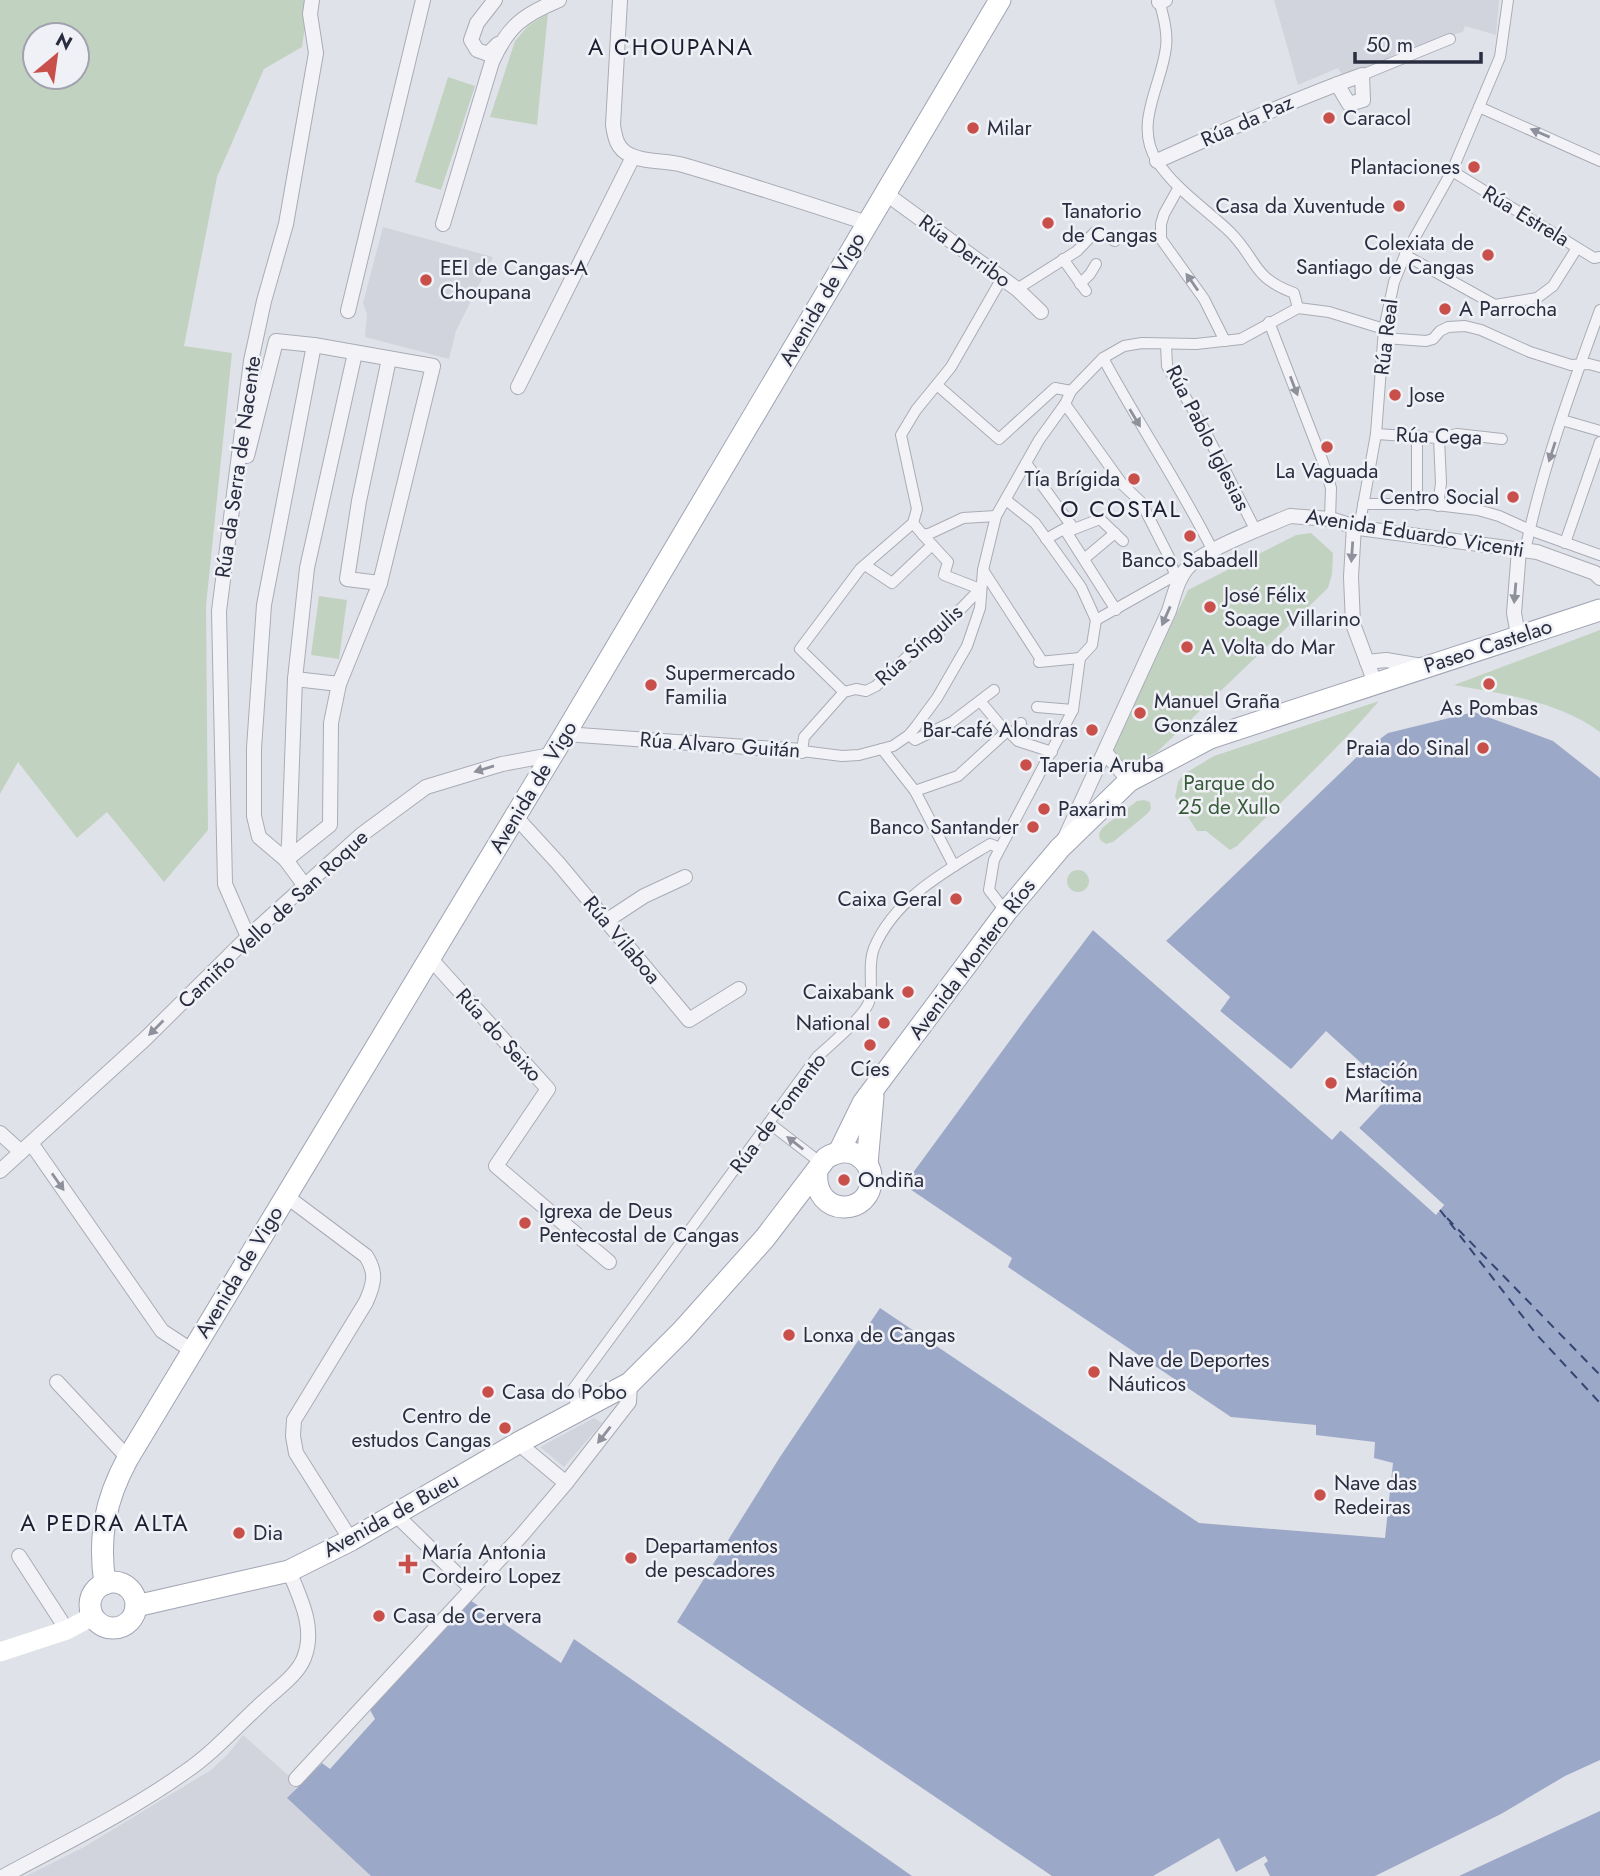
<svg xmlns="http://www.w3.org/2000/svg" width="1600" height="1876" font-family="Jost,sans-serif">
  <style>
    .built { fill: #d2d4dd }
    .green { fill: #c2d2c1; fill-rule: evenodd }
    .water { fill: #9ca8c7 }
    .pier { fill: #e0e2e9 }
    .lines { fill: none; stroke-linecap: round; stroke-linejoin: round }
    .ferry { stroke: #354472; stroke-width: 2; stroke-dasharray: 9 7; stroke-linecap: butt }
    .pedestrian-casing { stroke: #a9acb6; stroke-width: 12 }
    .minor-casing { stroke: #a9acb6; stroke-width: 16 }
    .primary-casing { stroke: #a0a4b4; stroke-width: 23 }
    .pedestrian { stroke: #f3f3f7; stroke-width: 10 }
    .minor { stroke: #f3f3f7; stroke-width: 14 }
    .secondary { stroke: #fff; stroke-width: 19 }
    .primary { stroke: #fff; stroke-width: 21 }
    .oneway { fill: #8e909b }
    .poi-dot { fill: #c9504a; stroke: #f0f1f6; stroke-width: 2.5 }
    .labels { text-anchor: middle; stroke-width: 5; stroke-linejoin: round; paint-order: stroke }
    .poi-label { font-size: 21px; fill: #292d3f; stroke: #f0f1f6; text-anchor: start }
    .street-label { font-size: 21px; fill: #292d3f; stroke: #f0f1f6 }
    .park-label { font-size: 21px; fill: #375a38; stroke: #f0f1f6 }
    .neighbourhood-label { font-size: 23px; letter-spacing: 2px; fill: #1b1e30; stroke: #f0f1f6 }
  </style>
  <rect width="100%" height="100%" fill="#e0e2e9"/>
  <g class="built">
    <path d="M1274,0H1499L1496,35L1465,26L1463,32L1413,47L1343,77L1338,68L1298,85Z"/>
    <path d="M383,227L493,257L456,331L449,359L365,337L367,314L363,303Z"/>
    <path d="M594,1418L602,1423L564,1467L540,1447Z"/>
    <path d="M243,1735L289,1776L297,1787L288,1798L371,1876H26L84,1847L211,1770L228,1754Z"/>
  </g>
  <g class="green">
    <path d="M0,0H309L302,47L264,69L217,177L184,346L232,353L206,606L208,830L164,882L107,812L77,838L18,762L0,794ZM35,35H77V77H35Z"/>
    <path d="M548,13L537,125L490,117L515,41L528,26Z"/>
    <path d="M448,77L475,86L441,190L415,182Z"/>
    <path d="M1311,533L1333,553L1332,574L1328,588L1157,752C1143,759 1108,778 1114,744L1188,590L1296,535Z"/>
    <path d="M319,596L347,600L339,659L311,655Z"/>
    <path d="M1600,630V732C1558,701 1504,694 1454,685Z"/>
    <path d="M1379,701C1335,752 1285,798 1237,846L1230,850L1206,831H1197L1175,797L1178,782L1184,774L1214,756Z"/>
    <path d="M1144,800L1150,802L1151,809L1147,814L1113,842L1106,844L1100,840L1099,834L1102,828L1137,801Z"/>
    <circle cx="1078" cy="881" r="11"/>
  </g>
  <g class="water">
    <path d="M1474,712L1553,741L1600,778V1760L1565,1776L1501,1814L1375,1876H1270L1264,1864L1268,1861L1265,1856L1236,1872L1219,1838L1153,1876H1052L677,1622L780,1457L880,1308L1199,1523L1385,1538L1393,1463L1374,1458L1375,1442L1316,1435V1425L1231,1417L1008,1267L1012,1258L904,1185L1030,1013L1093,930L1332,1139L1340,1130L1436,1214L1444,1205L1359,1128L1392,1092L1326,1032L1291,1070L1220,1011L1230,997L1166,941L1361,753L1388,733Z"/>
    <path d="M470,1600L561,1663L574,1639L912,1876H371L287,1798L322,1763L330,1769L375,1719L370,1710Z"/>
    <path d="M1600,1811V1876H1459Z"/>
  </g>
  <path class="pier" d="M1093,930L1100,931L1332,1135L1338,1127H1342L1436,1210L1439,1205L1356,1129L1357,1125L1388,1092L1326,1036L1293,1072L1289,1073L1217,1013V1009L1226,997L1163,940L1166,941L1230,997L1220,1011L1291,1069L1326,1031L1393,1092L1359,1128L1444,1205L1436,1215L1341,1130L1332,1140Z"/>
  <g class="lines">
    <g class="ferry">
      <path d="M1440,1210L1537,1335L1600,1403"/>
      <path d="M1447,1218L1600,1375"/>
    </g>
    <g class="pedestrian-casing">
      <g id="pedestrian">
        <path d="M1159,0C1163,15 1168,32 1166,47C1162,85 1133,124 1157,161C1176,190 1206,209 1230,232C1258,260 1251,277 1294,293L1298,308"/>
        <path d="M1362,75L1450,39"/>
        <path d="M1479,107L1600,161"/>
        <path d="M1452,171L1594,258L1600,257"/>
        <path d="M1179,187L1164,214L1161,224V239L1204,299L1225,341"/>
        <path d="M1405,255L1495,305L1537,298L1553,286L1577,248"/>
        <path d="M1063,259L1086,291"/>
        <path d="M1080,284L1090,274L1096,264"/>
        <path d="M1017,289L1077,251L1095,232L1115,241"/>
        <path d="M1269,322L1323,462L1331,488L1330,519"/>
        <path d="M1384,338L1426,341L1433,339L1440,331L1448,327L1465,326L1481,330L1530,352L1571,365L1589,364L1600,367"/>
        <path d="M1166,344L1167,366L1203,427L1256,531"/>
        <path d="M1103,358C1138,423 1180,485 1213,551"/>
        <path d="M937,385L999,439L1055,388L1071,391"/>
        <path d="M1065,404L1123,485L1141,502L1169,557L1178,584"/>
        <path d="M1562,420L1600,431"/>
        <path d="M1376,434L1439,438L1457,434L1502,439"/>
        <path d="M1417,436V505"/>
        <path d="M1026,463L1074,529L1067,533L1116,610"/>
        <path d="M1006,500L1035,523L1081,587L1096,620"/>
        <path d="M1363,504H1428L1478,510L1499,516L1530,530L1600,555"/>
        <path d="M1438,506L1441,483L1439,438"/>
        <path d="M913,523L917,509L901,435L916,410L951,367L1002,278"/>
        <path d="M1359,528L1376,434L1384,329L1394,282L1405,255L1452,171L1500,57L1508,0"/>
        <path d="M1074,529L1100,519L1123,541"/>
        <path d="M923,535L948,562L944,575L980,589"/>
        <path d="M1046,539L1071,525"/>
        <path d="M1565,543L1600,442"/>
        <path d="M1525,551C1542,469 1571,389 1600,310"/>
        <path d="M1084,559L1115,533"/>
        <path d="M865,565L892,583L932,545"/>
        <path d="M983,570L1042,661"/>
        <path d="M980,589L932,639L923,642L876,686L866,691L856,689L844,692L804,737L802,751L842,756L859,755L893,746L909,735L917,725L937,698L967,646L980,608L983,570L996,516L1039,440L1065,404L1071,391L1103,358L1124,346L1142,343L1196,344L1241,339L1298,308L1329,312L1384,329"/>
        <path d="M1096,620L1174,576"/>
        <path d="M1039,662L1080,658"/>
        <path d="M844,692L800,649L860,569L913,523L923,535L931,533L963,518L996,516"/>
        <path d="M980,701L1006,732"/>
        <path d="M1037,707L1073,710"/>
        <path d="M1008,731L1018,741L1052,752"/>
        <path d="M909,735L915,740L952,722L994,690"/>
        <path d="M882,749L915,791L954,866"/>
        <path d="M915,791L958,776L1006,732H1014L1021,723"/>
        <path d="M1006,912L989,890L994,860L1073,710L1080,658L1092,645L1096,620"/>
        <path d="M769,1123L821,1163"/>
        <path d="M577,1412L573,1389L817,1057C830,1045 863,1018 869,1002C874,987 867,966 874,948C895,898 946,871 990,844L1000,848"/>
      </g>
    </g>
    <g class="minor-casing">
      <g id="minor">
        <path d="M495,0L477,23L471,40L477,50L488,54L498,44"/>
        <path d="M620,0L613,125C615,138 617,149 630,155C645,163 667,160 683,165C745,183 806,203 867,223"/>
        <path d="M1159,2L1165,0"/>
        <path d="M1157,161C1225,131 1292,100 1362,75L1363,100L1349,104L1337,84"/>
        <path d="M885,193L1017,289L1041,312"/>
        <path d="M443,224L492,62C508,26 523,15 559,0"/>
        <path d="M348,311L423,0"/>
        <path d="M518,387L633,157"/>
        <path d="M247,456L276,341L314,345L433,366L380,583L347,579L359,501L389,359"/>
        <path d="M1354,526L1351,577L1353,624L1375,683"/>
        <path d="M1518,635L1514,613L1519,550"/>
        <path d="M1367,662L1386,660L1422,666"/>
        <path d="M295,679L339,684"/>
        <path d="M565,734L802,751"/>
        <path d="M1105,752L1129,781"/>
        <path d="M515,816L558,863L689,1020L739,989"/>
        <path d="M1064,840L1169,611C1174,596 1178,576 1190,565C1209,548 1264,527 1290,516L1330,519L1359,528L1537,552L1595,573L1600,578"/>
        <path d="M286,860L289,844L295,679L307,568L355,353"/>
        <path d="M286,860L330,825L331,723L339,684L380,583"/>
        <path d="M305,886L286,860L259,837L254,816V748L264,605L314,345"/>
        <path d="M606,921L644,896L685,877"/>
        <path d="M248,937L225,884L219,611L251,361L264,301L286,224L316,53L310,14L312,0"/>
        <path d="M429,957L548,1089L496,1166L609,1262"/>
        <path d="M0,1133L21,1152"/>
        <path d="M31,1143L162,1331L191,1350"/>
        <path d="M0,1171L145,1039L248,937L361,835L426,787L502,764L551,755"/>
        <path d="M286,1196L366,1256C377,1273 374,1284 366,1302L294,1420L293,1436L296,1453L351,1540"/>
        <path d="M57,1382L128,1458"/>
        <path d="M518,1443L566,1483"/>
        <path d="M395,1514L471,1588"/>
        <path d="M19,1556L67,1630"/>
        <path d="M296,1779L521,1536L566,1483L629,1402L630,1383"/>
        <path d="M4,1876C65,1843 129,1812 185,1772C213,1753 236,1727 261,1704C274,1691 297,1676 304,1658C316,1628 300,1598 289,1571"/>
      </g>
    </g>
    <g class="primary-casing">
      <g id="primary">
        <path d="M839,1152L863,1103L1006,912L1060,848L1129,781L1210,738L1600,610"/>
        <path d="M867,1164L873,1096"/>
        <circle cx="113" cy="1605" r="23"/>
        <path d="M105,1584C98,1537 105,1500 128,1458L565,734L1000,0"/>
        <path d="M136,1606L289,1571L351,1540L518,1443L630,1383L682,1331L765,1238L826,1158C836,1152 846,1149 857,1155C865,1160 871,1168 871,1177C874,1217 812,1219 817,1171"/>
      </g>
    </g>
    <use href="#pedestrian" class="pedestrian"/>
    <use href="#minor" class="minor"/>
    <path class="secondary" d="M0,1652L67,1630L93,1616"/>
    <use href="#primary" class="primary"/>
  </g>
  <defs><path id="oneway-solid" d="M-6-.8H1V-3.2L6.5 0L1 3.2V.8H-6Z" transform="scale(1.75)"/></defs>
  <g class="oneway">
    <use href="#oneway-solid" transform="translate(1540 133) rotate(-157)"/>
    <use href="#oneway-solid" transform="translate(1192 282) rotate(-125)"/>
    <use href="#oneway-solid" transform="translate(1294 386) rotate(69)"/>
    <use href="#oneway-solid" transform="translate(1135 418) rotate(59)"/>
    <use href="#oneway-solid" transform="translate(1552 452) rotate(108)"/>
    <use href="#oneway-solid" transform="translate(1352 552) rotate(94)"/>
    <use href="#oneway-solid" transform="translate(1515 593) rotate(95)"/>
    <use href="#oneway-solid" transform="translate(1166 616) rotate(114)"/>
    <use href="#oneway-solid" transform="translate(484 769) rotate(163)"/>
    <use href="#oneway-solid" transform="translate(156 1028) rotate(135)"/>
    <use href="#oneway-solid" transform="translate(795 1143) rotate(-142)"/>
    <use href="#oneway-solid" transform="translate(58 1182) rotate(55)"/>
    <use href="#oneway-solid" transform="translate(604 1435) rotate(128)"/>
  </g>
  <g class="poi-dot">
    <circle cx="1329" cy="118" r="7"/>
    <circle cx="973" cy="128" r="7"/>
    <circle cx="1474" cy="167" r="7"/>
    <circle cx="1399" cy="206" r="7"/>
    <circle cx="1048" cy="223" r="7"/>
    <circle cx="1488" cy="255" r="7"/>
    <circle cx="426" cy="280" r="7"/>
    <circle cx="1445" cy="309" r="7"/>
    <circle cx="1395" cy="395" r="7"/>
    <circle cx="1327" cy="447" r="7"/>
    <circle cx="1134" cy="479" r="7"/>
    <circle cx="1513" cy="497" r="7"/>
    <circle cx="1190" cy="536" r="7"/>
    <circle cx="1210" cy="607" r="7"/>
    <circle cx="1187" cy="647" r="7"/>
    <circle cx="1489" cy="684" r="7"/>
    <circle cx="651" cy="685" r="7"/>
    <circle cx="1140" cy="713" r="7"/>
    <circle cx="1092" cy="730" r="7"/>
    <circle cx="1483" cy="748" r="7"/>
    <circle cx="1026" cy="765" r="7"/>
    <circle cx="1044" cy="809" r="7"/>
    <circle cx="1033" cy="827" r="7"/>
    <circle cx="956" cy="899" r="7"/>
    <circle cx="908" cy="992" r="7"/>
    <circle cx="884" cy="1023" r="7"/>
    <circle cx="870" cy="1045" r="7"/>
    <circle cx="1331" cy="1083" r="7"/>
    <circle cx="844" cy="1180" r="7"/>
    <circle cx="525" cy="1223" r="7"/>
    <circle cx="789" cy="1335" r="7"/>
    <circle cx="1094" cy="1372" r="7"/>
    <circle cx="488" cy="1392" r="7"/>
    <circle cx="505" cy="1428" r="7"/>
    <circle cx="1320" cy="1495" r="7"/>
    <circle cx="239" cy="1533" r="7"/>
    <circle cx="631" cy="1558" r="7"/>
    <path d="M404.5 1553.5h7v7h7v7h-7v7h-7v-7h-7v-7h7z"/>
    <circle cx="379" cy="1616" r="7"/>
  </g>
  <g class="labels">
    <g class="poi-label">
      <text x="1343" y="125">Caracol</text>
      <text x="987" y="135">Milar</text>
      <text x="1460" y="174" text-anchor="end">Plantaciones</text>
      <text x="1385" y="213" text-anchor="end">Casa da Xuventude</text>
      <text x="1062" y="218">Tanatorio<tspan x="1062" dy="24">de Cangas</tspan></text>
      <text x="1474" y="250" text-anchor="end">Colexiata de<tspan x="1474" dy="24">Santiago de Cangas</tspan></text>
      <text x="440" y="275">EEI de Cangas-A<tspan x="440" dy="24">Choupana</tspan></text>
      <text x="1459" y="316">A Parrocha</text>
      <text x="1409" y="402">Jose</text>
      <text x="1327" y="478" text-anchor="middle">La Vaguada</text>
      <text x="1120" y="486" text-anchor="end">Tía Brígida</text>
      <text x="1499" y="504" text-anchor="end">Centro Social</text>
      <text x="1190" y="567" text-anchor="middle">Banco Sabadell</text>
      <text x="1224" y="602">José Félix<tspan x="1224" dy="24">Soage Villarino</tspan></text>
      <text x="1201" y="654">A Volta do Mar</text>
      <text x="665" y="680">Supermercado<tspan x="665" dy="24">Familia</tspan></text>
      <text x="1154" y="708">Manuel Graña<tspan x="1154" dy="24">González</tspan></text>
      <text x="1489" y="715" text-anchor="middle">As Pombas</text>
      <text x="1078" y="737" text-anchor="end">Bar-café Alondras</text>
      <text x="1469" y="755" text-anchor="end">Praia do Sinal</text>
      <text x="1040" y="772">Taperia Aruba</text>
      <text x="1058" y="816">Paxarim</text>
      <text x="1019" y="834" text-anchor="end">Banco Santander</text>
      <text x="942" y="906" text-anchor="end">Caixa Geral</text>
      <text x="894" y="999" text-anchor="end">Caixabank</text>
      <text x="870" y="1030" text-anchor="end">National</text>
      <text x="870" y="1076" text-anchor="middle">Cíes</text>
      <text x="1345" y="1078">Estación<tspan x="1345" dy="24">Marítima</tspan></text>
      <text x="858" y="1187">Ondiña</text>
      <text x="539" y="1218">Igrexa de Deus<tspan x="539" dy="24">Pentecostal de Cangas</tspan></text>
      <text x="803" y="1342">Lonxa de Cangas</text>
      <text x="1108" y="1367">Nave de Deportes<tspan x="1108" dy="24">Náuticos</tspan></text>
      <text x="502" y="1399">Casa do Pobo</text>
      <text x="491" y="1423" text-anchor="end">Centro de<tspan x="491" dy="24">estudos Cangas</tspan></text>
      <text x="1334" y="1490">Nave das<tspan x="1334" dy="24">Redeiras</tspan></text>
      <text x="253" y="1540">Dia</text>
      <text x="645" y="1553">Departamentos<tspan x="645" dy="24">de pescadores</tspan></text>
      <text x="422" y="1559">María Antonia<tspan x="422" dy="24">Cordeiro Lopez</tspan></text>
      <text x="393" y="1623">Casa de Cervera</text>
    </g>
    <g class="street-label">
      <text transform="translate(1247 121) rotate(-24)" y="7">Rúa da Paz</text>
      <text transform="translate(1526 216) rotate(31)" y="7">Rúa Estrela</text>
      <text transform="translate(965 251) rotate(36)" y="7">Rúa Derribo</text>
      <text transform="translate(822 299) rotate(-60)" y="7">Avenida de Vigo</text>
      <text transform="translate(1386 337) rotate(-83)" y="7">Rúa Real</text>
      <text transform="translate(1439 436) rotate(2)" y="7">Rúa Cega</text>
      <text transform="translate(1208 438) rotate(63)" y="7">Rúa Pablo Iglesias</text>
      <text transform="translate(238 467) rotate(-82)" y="7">Rúa da Serra de Nacente</text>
      <text transform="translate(1415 533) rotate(9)" y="7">Avenida Eduardo Vicenti</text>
      <text transform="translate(919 645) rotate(-42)" y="7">Rúa Síngulis</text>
      <text transform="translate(1488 646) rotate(-18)" y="7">Paseo Castelao</text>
      <text transform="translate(720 745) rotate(4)" y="7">Rúa Alvaro Guitán</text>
      <text transform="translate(533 787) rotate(-59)" y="7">Avenida de Vigo</text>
      <text transform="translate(273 919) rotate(-43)" y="7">Camiño Vello de San Roque</text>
      <text transform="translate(622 940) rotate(50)" y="7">Rúa Vilaboa</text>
      <text transform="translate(972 959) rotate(-53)" y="7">Avenida Montero Ríos</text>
      <text transform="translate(499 1035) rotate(48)" y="7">Rúa do Seixo</text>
      <text transform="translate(778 1113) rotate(-53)" y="7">Rúa de Fomento</text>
      <text transform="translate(239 1272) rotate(-59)" y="7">Avenida de Vigo</text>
      <text transform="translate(391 1515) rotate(-29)" y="7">Avenida de Bueu</text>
    </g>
    <g class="park-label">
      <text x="1229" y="790">Parque do<tspan x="1229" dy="24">25 de Xullo</tspan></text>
    </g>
    <g class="neighbourhood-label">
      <text x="671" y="55">A CHOUPANA</text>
      <text x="1121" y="517">O COSTAL</text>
      <text x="105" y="1531">A PEDRA ALTA</text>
    </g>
  </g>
  <g transform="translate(56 56) rotate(29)"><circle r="33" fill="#f0f1f6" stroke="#a0a3ad" stroke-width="2"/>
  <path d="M0-5L12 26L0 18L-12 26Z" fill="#c9504a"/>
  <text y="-10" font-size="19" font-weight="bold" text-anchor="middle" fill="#292d3f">N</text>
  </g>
  <path d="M1355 52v10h126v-10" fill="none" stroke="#292d3f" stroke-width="3.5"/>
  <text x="1366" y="52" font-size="21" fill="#292d3f" stroke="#f0f1f6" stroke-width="5" paint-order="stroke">50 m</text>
</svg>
